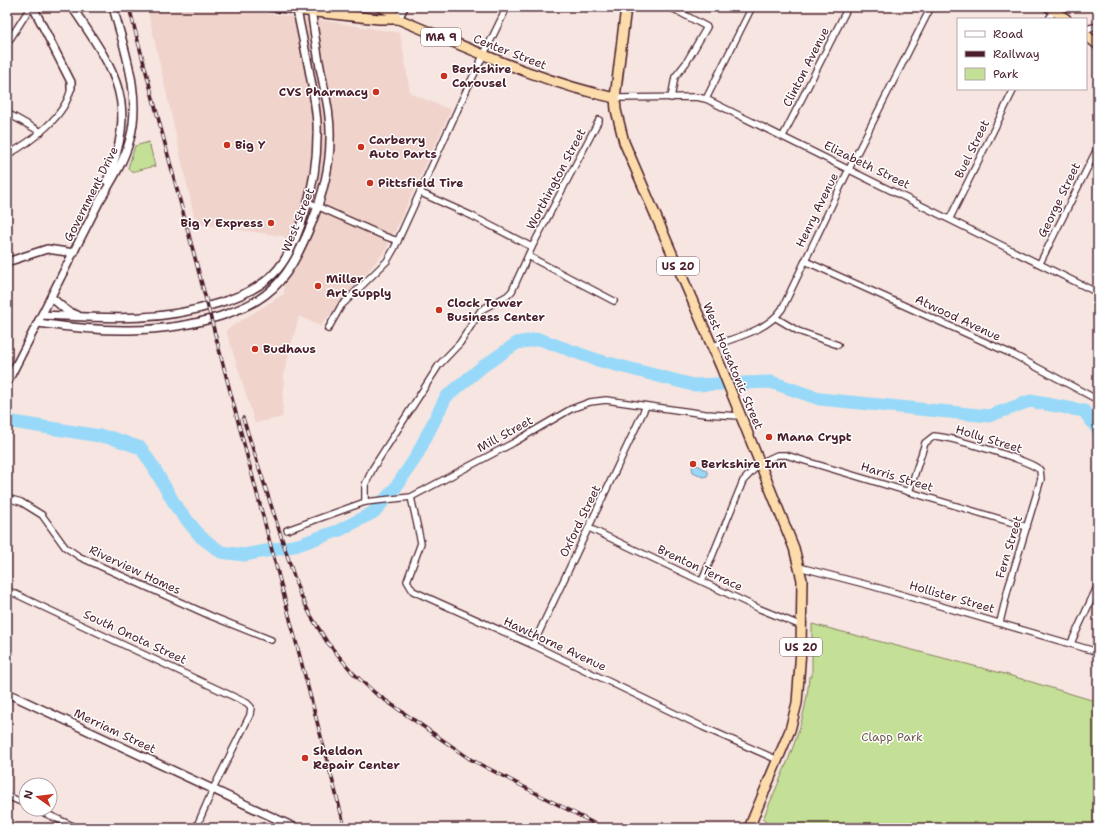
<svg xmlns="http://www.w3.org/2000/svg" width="1105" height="835" font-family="'Shantell Sans',sans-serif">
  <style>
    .built { fill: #f0d3cb }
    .green { fill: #c4df96; stroke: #877f60 }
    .water { fill: #98d9f9; stroke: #798fa7 }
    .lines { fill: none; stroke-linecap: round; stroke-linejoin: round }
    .river { stroke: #98d9f9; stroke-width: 13 }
    .minor-casing { stroke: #4a1f2b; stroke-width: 8 }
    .tertiary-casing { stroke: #4a1f2b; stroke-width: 10 }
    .trunk-casing { stroke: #4a1f2b; stroke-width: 12 }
    .minor { stroke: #fff; stroke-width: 5.5 }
    .tertiary { stroke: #fff; stroke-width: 7 }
    .trunk { stroke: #fddcac; stroke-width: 9 }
    .rail-casing { stroke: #4a1f2b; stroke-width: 3.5 }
    .rail { stroke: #fff; stroke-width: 2; stroke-dasharray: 6; stroke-linecap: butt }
    .poi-dot { fill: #c8321e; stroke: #fff; stroke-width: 1.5 }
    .labels { text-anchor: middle; stroke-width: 3; stroke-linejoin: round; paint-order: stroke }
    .shield { fill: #fff; stroke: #80626b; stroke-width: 1 }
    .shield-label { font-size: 11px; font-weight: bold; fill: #4a1f2b }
    .street-label { font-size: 12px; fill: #4a1f2b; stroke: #fff }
    .poi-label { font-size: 12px; font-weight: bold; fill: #4a1f2b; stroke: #fff; text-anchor: start }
    .park-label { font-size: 12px; fill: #6f594b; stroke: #fff }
  </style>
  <rect width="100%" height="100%" fill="#f6e5e0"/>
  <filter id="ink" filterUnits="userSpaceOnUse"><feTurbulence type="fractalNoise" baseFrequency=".025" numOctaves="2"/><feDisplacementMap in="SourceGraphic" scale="8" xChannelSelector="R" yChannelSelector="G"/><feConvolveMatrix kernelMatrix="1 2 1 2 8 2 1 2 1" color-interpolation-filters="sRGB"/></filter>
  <g filter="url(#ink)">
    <path class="built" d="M147,7H217L326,21L400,33L410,93L451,110L386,250L320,326L299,316L284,372L282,417L255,423L226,330L284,294V236L196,224Z"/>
    <g class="green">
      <path d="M149,142L155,166L131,172L128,168L135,146Z"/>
      <path d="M812,624L1005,674L1098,702V828H770L763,819C782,773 806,728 809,677H812Z"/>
    </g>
    <path class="water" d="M697,465L706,470L708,474L707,476L703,477L693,472L692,467Z"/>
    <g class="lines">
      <path class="river" d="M7,420L13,422L112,438L141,448L154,468L177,508L201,537L221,552L244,555L298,545L340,530L374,512L396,487L416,457L446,397L482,367L517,343L539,339L597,360L693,385L771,382L820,399L989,416L1030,401L1084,411L1098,430"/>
      <g class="minor-casing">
        <g id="minor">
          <path d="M670,7L707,27L686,63L675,77L671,98"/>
          <path d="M1049,19L1054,10"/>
          <path d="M1086,29L1098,26"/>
          <path d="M7,44L26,14L33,7"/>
          <path d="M615,98L696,97L706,99L1098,293"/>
          <path d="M706,99L752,7"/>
          <path d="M7,113L41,132"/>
          <path d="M783,136L848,7"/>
          <path d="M7,155C31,142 66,116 71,88"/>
          <path d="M308,202L384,236L398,241"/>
          <path d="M950,218L1014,89"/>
          <path d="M532,247L599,120"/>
          <path d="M528,256L614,301"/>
          <path d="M805,261L1014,355L1098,400"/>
          <path d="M1040,263L1098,147"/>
          <path d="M776,318L798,331L838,345"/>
          <path d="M328,329L341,306L387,261L394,249L467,89L507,7"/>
          <path d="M713,346C736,337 767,331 782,309L849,169L931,7"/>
          <path d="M909,492L925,443L934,436C951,437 1029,460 1040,470L1041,479L1008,589L1000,622"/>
          <path d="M411,497L421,543L407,581L413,591L533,645L703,727L778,760"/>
          <path d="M7,498L21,502L42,515L65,547L80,557L211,616L271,640"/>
          <path d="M365,502V485L373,468L439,365L460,343L481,310L507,296L512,291L532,247L472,216L421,193"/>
          <path d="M589,528L760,609L802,626"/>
          <path d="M287,530L365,502L411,497L513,443L571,409L590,402L606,400L705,414L740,416"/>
          <path d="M799,567L872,586L1098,652"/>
          <path d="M702,581L743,481L760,463L777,455H786L802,460L1027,527"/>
          <path d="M7,590L247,703L251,707L250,715L213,789L196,828"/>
          <path d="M1071,643L1098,585"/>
          <path d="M533,645L646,406"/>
          <path d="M7,796L26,804"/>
          <path d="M36,809L77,828"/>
        </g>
      </g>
      <g class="tertiary-casing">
        <g id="tertiary">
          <path d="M33,7L71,82V88"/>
          <path d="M72,7C116,72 139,102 107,181"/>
          <path d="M398,19L404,7"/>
          <path d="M7,262L47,249L74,253"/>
          <path d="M51,297L67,311L77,315"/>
          <path d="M42,315C104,318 158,323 219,303C241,296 263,287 278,269C291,253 299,232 305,212C314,184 318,153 317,123C314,85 304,47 297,10L269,7"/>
          <path d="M38,323C100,332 161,335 221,316C237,310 252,305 265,295C288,278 300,251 311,225C322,197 330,170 330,140C331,118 326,98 322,77C317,54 314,31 311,8"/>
          <path d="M7,383L99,202C111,182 124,162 130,139C142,95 124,49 113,7"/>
          <path d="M7,693L296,828"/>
        </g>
      </g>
      <g class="trunk-casing">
        <g id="trunk">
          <path d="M297,7V10L379,19H398"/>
          <path d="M381,7L390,11L398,19C469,48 540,82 615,98"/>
          <path d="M626,7L615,98L616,110L624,142L721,367L794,548L802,580L801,650L797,703L790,730L749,828"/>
          <path d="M1049,7L1066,19"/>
          <path d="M1086,35L1098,45"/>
        </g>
      </g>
      <use href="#minor" class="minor"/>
      <use href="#tertiary" class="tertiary"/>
      <use href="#trunk" class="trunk"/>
      <g class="rail-casing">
        <g id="rail">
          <path d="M129,7L345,828"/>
          <path d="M243,418L299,592L311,616L327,642L353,673L375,693L470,759L603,828"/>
        </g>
      </g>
      <use href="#rail" class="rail"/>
    </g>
  </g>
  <g class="poi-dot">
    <circle cx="444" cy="76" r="4"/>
    <circle cx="376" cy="92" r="4"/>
    <circle cx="227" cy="145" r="4"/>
    <circle cx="361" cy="147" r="4"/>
    <circle cx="370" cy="183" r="4"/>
    <circle cx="271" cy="223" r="4"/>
    <circle cx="318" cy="286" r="4"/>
    <circle cx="439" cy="310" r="4"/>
    <circle cx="255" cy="349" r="4"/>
    <circle cx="769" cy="437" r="4"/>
    <circle cx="693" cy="464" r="4"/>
    <circle cx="305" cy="758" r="4"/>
  </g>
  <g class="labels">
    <g class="shield">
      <rect x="421" y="28" width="40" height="18" rx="3"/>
      <rect x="657" y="257" width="42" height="18" rx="3"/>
      <rect x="780" y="638" width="42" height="18" rx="3"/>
    </g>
    <g class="shield-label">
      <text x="441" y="41">MA 9</text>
      <text x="678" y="270">US 20</text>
      <text x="801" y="651">US 20</text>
    </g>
    <g class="street-label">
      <text transform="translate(510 52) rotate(21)" y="4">Center Street</text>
      <text transform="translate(806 67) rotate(-63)" y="4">Clinton Avenue</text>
      <text transform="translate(972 149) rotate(-64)" y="4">Buel Street</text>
      <text transform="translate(867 165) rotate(26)" y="4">Elizabeth Street</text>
      <text transform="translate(556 179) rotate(-62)" y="4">Worthington Street</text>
      <text transform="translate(91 194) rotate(-63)" y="4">Government Drive</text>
      <text transform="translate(1059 200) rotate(-64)" y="4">George Street</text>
      <text transform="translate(817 210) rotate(-64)" y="4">Henry Avenue</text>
      <text transform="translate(298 220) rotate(-68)" y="4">West Street</text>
      <text transform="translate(958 318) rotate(25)" y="4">Atwood Avenue</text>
      <text transform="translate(733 366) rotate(67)" y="4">West Housatonic Street</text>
      <text transform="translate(505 434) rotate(-29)" y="4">Mill Street</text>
      <text transform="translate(989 439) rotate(17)" y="4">Holly Street</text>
      <text transform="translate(897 477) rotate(17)" y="4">Harris Street</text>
      <text transform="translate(580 521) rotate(-64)" y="4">Oxford Street</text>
      <text transform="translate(1009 547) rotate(-73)" y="4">Fern Street</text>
      <text transform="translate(700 568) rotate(25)" y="4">Brenton Terrace</text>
      <text transform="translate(135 570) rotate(25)" y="4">Riverview Homes</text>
      <text transform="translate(952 597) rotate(16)" y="4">Hollister Street</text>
      <text transform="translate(135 637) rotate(25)" y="4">South Onota Street</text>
      <text transform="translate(555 644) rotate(25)" y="4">Hawthorne Avenue</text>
      <text transform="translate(115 731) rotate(25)" y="4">Merriam Street</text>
    </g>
    <g class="poi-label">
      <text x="452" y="73">Berkshire<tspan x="452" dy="14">Carousel</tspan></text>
      <text x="368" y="96" text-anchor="end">CVS Pharmacy</text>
      <text x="369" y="144">Carberry<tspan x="369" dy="14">Auto Parts</tspan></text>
      <text x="235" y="149">Big Y</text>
      <text x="378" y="187">Pittsfield Tire</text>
      <text x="263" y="227" text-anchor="end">Big Y Express</text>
      <text x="326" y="283">Miller<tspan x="326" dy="14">Art Supply</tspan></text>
      <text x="447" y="307">Clock Tower<tspan x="447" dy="14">Business Center</tspan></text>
      <text x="263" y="353">Budhaus</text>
      <text x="777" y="441">Mana Crypt</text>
      <text x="701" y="468">Berkshire Inn</text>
      <text x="313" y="755">Sheldon<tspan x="313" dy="14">Repair Center</tspan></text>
    </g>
    <g class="park-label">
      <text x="892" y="741">Clapp Park</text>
    </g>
  </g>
  <rect width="1105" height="835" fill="none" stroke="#fff" stroke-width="24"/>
  <rect x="12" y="12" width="1081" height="811" fill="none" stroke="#4a1f2b" stroke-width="1.5" filter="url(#ink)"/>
  <rect x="957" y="18" width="130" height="72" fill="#ffffff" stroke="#b7a5aa"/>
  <rect x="965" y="31" width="20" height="6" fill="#ffffff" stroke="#b7a5aa"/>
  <text x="993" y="38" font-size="12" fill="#4a1f2b">Road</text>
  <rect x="965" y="51" width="20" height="6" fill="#4a1f2b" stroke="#b7a5aa"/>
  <text x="993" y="58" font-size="12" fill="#4a1f2b">Railway</text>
  <rect x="965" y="68" width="20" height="12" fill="#c4df96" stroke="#b7a5aa"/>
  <text x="993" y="78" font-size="12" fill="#4a1f2b">Park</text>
  <g transform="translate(38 797) rotate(284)"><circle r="19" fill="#ffffff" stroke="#b7a5aa"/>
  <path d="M0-3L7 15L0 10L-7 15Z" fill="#c8321e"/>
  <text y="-6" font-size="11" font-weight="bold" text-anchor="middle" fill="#4a1f2b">N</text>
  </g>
</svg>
